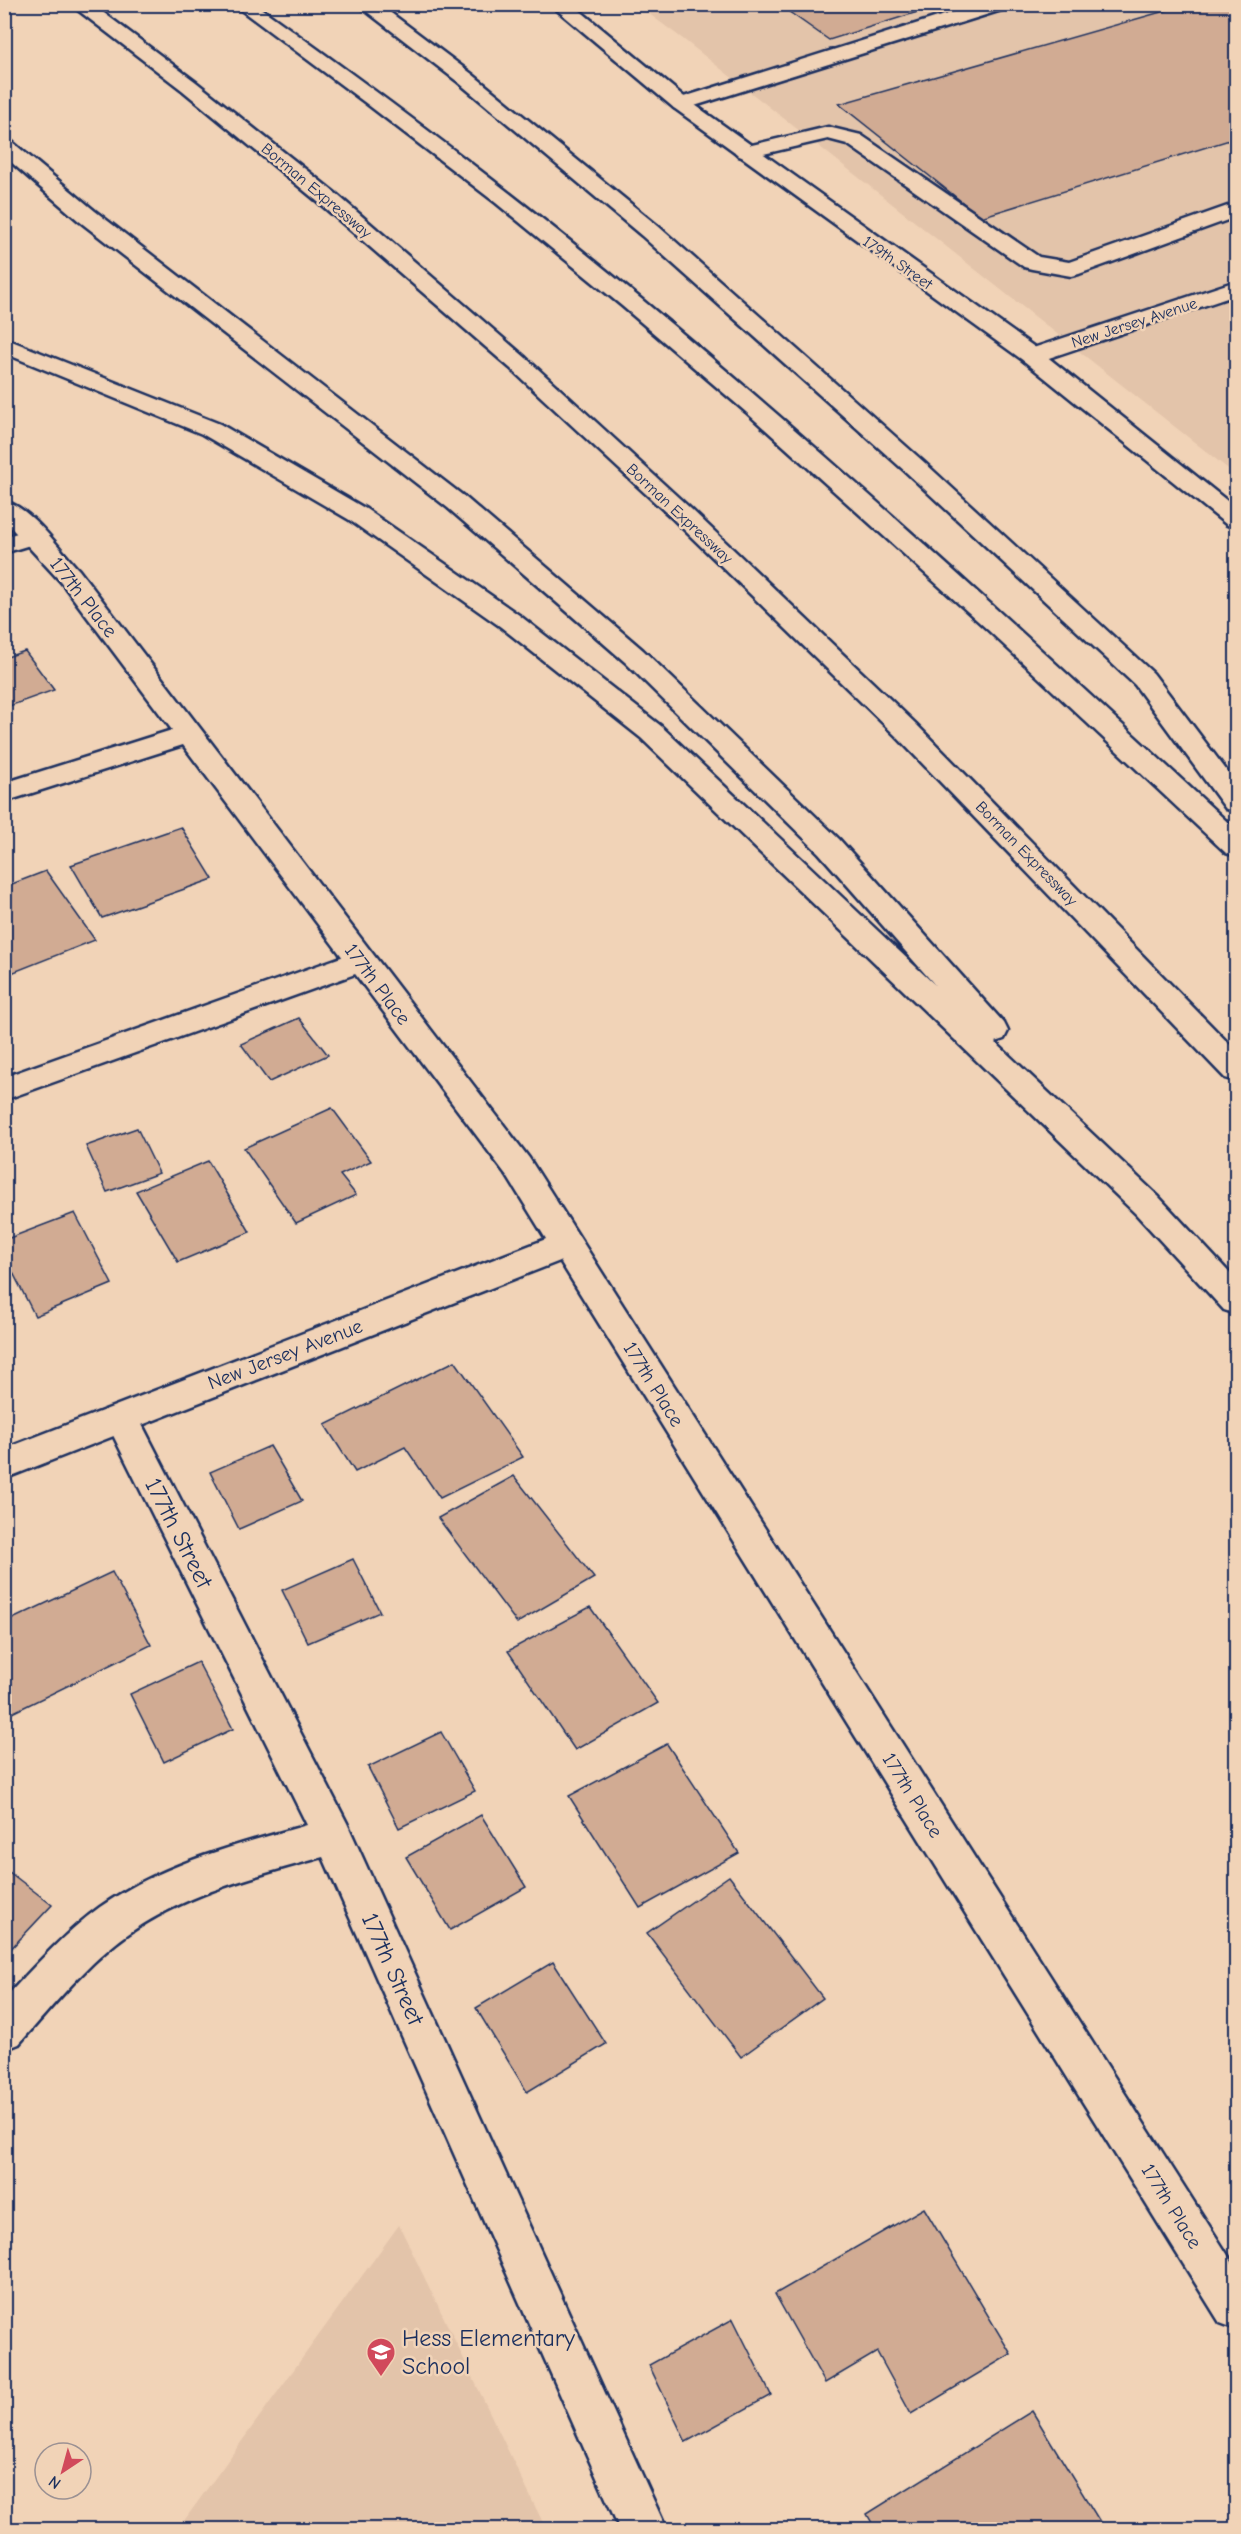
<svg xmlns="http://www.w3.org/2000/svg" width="1241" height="2534" font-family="'Comic Neue',sans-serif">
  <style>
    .built { fill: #e3c4aa }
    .building { fill: #d1ab93; stroke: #1b2f5e; stroke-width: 1.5 }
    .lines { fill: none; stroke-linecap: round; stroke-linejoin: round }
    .lane-casing { stroke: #1b2f5e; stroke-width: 5 }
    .street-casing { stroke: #1b2f5e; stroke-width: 5 }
    .secondary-casing { stroke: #1b2f5e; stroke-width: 5 }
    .highway-casing { stroke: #1b2f5e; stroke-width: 5 }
    .lane { fill: #f1d3b7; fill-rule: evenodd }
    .street { fill: #f1d3b7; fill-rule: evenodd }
    .secondary { fill: #f1d3b7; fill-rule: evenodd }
    .highway { fill: #f1d3b7; fill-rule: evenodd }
    .labels { text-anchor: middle; stroke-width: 5; stroke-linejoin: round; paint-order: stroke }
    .far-street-label { font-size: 16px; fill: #1b2f5e; stroke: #f1d3b7 }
    .street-label { font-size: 20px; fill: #1b2f5e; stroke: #f1d3b7 }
    .near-street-label { font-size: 24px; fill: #1b2f5e; stroke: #f1d3b7 }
    .near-poi-label { font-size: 24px; fill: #1b2f5e; stroke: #f1d3b7; text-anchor: start }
  </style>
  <rect width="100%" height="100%" fill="#f1d3b7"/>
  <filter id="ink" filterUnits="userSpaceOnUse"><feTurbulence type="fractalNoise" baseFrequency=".0167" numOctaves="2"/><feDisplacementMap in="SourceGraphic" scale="12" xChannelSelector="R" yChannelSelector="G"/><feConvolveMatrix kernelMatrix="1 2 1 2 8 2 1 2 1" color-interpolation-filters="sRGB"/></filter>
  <g filter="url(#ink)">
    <g class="built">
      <path d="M637,5H1236V475L683,39Z"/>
      <path d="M399,2225L546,2529H178Z"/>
    </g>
    <g class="building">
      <path d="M778,4H943L829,40Z"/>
      <path d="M1189,4H1236V138L981,217L839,104Z"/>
      <path d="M25,651L54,690L4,708V658Z"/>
      <path d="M181,827L213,879L102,918L71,865Z"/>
      <path d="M46,871L95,940L4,976V887Z"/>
      <path d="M299,1018L328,1055L269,1082L241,1044Z"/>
      <path d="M332,1108L371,1161L340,1175L356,1195L296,1223L244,1148Z"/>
      <path d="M137,1128L159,1173L107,1192L86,1146Z"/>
      <path d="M208,1161L250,1232L178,1262L136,1191Z"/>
      <path d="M75,1213L112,1284L35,1316L4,1255V1240Z"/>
      <path d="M455,1361L523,1457L440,1498L405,1447L355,1472L325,1425Z"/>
      <path d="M270,1446L302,1501L239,1529L210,1472Z"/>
      <path d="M514,1476L594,1578L517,1623L438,1518Z"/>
      <path d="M353,1559L380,1612L308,1643L282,1590Z"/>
      <path d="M112,1572L151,1645L10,1714L4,1703V1623Z"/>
      <path d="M590,1607L658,1703L575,1750L508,1651Z"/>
      <path d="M198,1662L233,1729L164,1762L130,1694Z"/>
      <path d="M441,1732L475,1791L399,1828L368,1767Z"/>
      <path d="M667,1744L739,1853L640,1908L569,1796Z"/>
      <path d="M481,1815L526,1887L450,1930L406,1857Z"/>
      <path d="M4,1868L52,1905L4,1956Z"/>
      <path d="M729,1876L823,1998L741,2057L647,1933Z"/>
      <path d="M553,1962L606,2044L527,2092L476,2008Z"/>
      <path d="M924,2208L1011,2354L911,2414L877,2352L825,2383L775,2294Z"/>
      <path d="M733,2319L771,2395L686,2442L649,2365Z"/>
      <path d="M1032,2411L1105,2530H876L867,2514Z"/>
    </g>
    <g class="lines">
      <g class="lane-casing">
        <g id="lane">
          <path d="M979,4H1010L1008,8L688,108L681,110L674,108L671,104L674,100Z"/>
          <path d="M828,127L861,135L1039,257L1069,262L1236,203V217L1079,274L1071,276L1032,269L1024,267L847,144L828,139L746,158L739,156L735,152L739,148Z"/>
          <path d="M34,528L43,531L47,536L43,541L4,553V537Z"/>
          <path d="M361,950L372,954L376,961L372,968L4,1100V1077Z"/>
          <path d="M122,1405L134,1409L347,1823L667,2530H620L323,1857C255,1876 186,1893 128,1934C86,1964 53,2006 19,2044L4,2050V1999C34,1967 64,1933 100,1907C161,1864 236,1845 307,1825L105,1419L110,1409Z"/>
        </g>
      </g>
      <g class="street-casing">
        <g id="street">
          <path d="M1236,281V295L1040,361L1032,363L1024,361L1020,356L1024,351Z"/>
          <path d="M4,501C31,507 60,550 79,570L529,1158L1236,2268V2329L1220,2323L560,1261L4,1479V1449L546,1239L507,1176L183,745L4,802V783L172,730L61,582L4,520Z"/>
        </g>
      </g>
      <g class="secondary-casing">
        <path id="secondary" d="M550,4H572L688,100L1040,351L1236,508V527L1227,525L1024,361L674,108Z"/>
      </g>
      <g class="highway-casing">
        <g id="highway">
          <path d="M70,4H92L196,82L334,192L526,358L691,509L916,724L1236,1051V1081L1225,1078L896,736L673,519L510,368L318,202L182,90Z"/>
          <path d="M233,4H255C387,98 516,195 640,298C845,468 1041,649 1236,830V856L1226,853L988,630L746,412L622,306L496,203L367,104Z"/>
          <path d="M357,4H379L472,74L658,226L925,463L1153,673L1236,783V811L1226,809L1135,685L907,473L642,236L458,82Z"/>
          <path d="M4,139L11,141L95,211L466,498L643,650L839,839L1004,1023L1008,1031L1004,1039L995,1042L1158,1196L1236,1280V1314L1224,1310L1136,1214L641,738L501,627L348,519L202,434L4,353V338L220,424L366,509L519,615L661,726L935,985L819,853L625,662L448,508L79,221L4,156Z"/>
        </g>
      </g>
      <use href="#lane" class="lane"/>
      <use href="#street" class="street"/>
      <use href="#secondary" class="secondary"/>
      <use href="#highway" class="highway"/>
    </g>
  </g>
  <defs>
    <g id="school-pin" transform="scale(1.5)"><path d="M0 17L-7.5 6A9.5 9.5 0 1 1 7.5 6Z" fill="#d1495b" stroke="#f1d3b7"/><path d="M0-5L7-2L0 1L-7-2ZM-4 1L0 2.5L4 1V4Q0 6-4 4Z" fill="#fff"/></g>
  </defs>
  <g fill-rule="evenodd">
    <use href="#school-pin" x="381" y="2352"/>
  </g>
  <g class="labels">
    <g class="far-street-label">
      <text transform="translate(317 190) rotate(40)" y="6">Borman Expressway</text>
      <text transform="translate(898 262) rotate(35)" y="6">179th Street</text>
      <text transform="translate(1134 322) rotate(-18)" y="6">New Jersey Avenue</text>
      <text transform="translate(680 513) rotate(43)" y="6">Borman Expressway</text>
      <text transform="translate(1027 853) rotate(46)" y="6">Borman Expressway</text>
    </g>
    <g class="street-label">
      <text transform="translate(84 597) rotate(52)" y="7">177th Place</text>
      <text transform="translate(378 984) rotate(53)" y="7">177th Place</text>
      <text transform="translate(285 1354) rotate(-21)" y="7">New Jersey Avenue</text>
      <text transform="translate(654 1384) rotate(58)" y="7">177th Place</text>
      <text transform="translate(913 1795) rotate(58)" y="7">177th Place</text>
      <text transform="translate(1172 2206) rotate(58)" y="7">177th Place</text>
    </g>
    <g class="near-street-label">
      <text transform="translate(179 1533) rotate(63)" y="8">177th Street</text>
      <text transform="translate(393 1969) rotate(66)" y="8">177th Street</text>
    </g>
    <g class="near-poi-label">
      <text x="402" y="2346">Hess Elementary<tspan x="402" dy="28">School</tspan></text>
    </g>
  </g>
  <rect width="1241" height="2534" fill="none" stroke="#f1d3b7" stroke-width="24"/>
  <rect x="12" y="12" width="1217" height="2510" fill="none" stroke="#1b2f5e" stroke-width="2" filter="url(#ink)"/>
  <g transform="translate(63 2471) rotate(216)"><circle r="28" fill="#f1d3b7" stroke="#9b9193" stroke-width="1.5"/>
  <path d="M0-4.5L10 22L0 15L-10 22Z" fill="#d1495b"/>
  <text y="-9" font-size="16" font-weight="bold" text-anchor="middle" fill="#1b2f5e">N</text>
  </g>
</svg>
